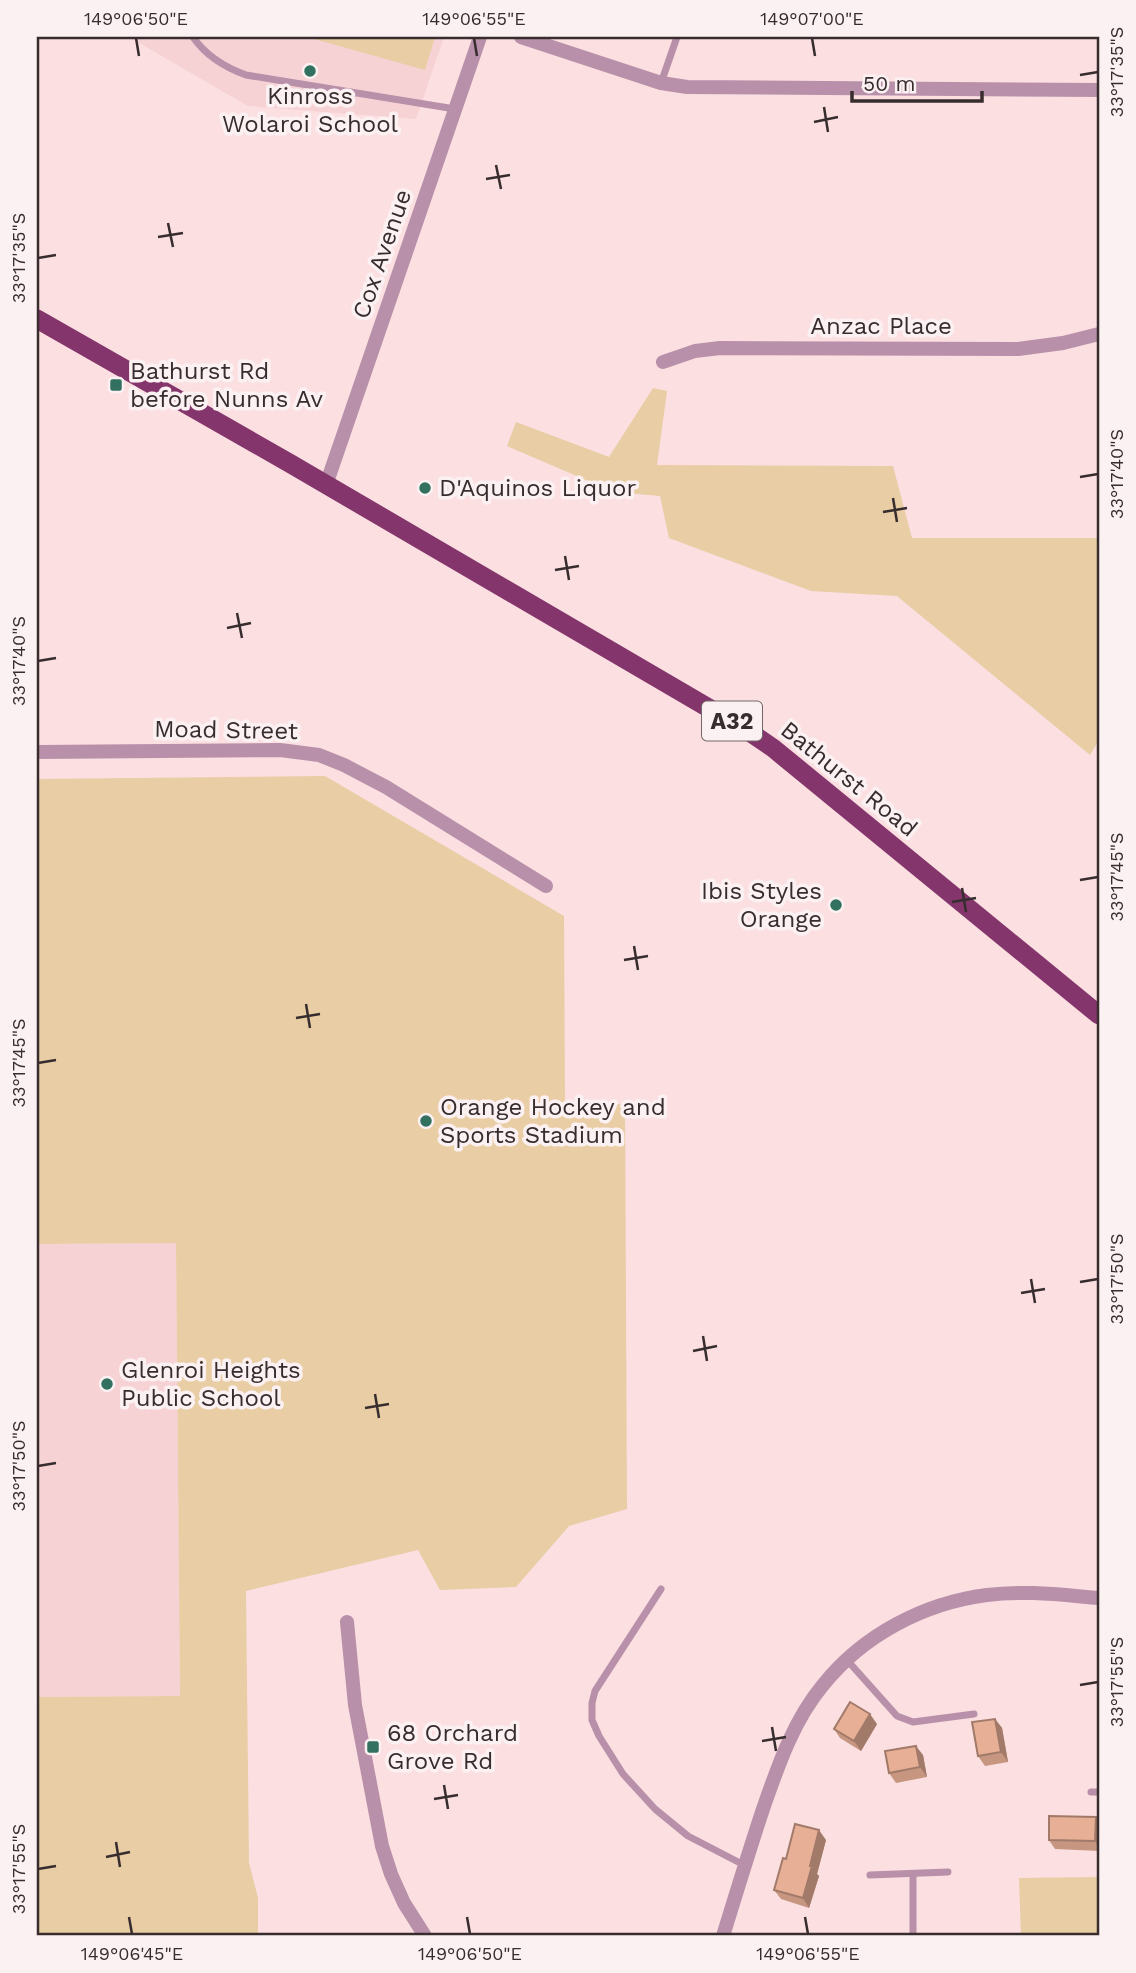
<svg xmlns="http://www.w3.org/2000/svg" width="1136" height="1973" font-family="'Work Sans',sans-serif">
  <style>
    .built { fill: #f6d2d4 }
    .green { fill: #e9cda4 }
    .lines { fill: none; stroke-linecap: round; stroke-linejoin: round }
    .service { stroke: #b990a9; stroke-width: 7 }
    .minor { stroke: #b990a9; stroke-width: 14 }
    .trunk { stroke: #84366c; stroke-width: 19 }
    .wall { fill: #c79681 }
    .shaded-wall { fill: #a27a69 }
    .building { fill: #e7af96; stroke: #a27a69; stroke-width: 2 }
    .ticks { fill: none; stroke: #382d2e; stroke-width: 2.5 }
    .poi-dot { fill: #32715f; stroke: #fcf1f2; stroke-width: 2.5 }
    .labels { text-anchor: middle; stroke-width: 7; stroke-linejoin: round; paint-order: stroke }
    .shield { fill: #fcf1f2; stroke: #736869; stroke-width: 2 }
    .shield-label { font-size: 23px; font-weight: bold; fill: #382d2e }
    .poi-label { font-size: 24px; fill: #382d2e; stroke: #fcf1f2; text-anchor: start }
    .street-label { font-size: 24px; fill: #382d2e; stroke: #fcf1f2 }
    .neatline { fill: none; stroke: #382d2e; stroke-width: 2.5 }
    .ticks-label { font-size: 18px; text-anchor: middle; fill: #382d2e }
  </style>
  <rect width="100%" height="100%" fill="#fbdfe1"/>
  <g class="built">
    <path d="M129,37H444L416,119L248,106Z"/>
    <path d="M176,1243L180,1696L37,1697V1244Z"/>
  </g>
  <g class="green">
    <path d="M307,37H435L425,70Z"/>
    <path d="M653,388L667,391L657,465L893,466L912,538H1099V740L1090,755L897,596L811,591L669,538L660,496L614,492L507,446L516,422L609,457Z"/>
    <path d="M325,776L564,916L565,1103L625,1104L627,1509L569,1526L516,1587L440,1590L418,1550L246,1591L249,1863L258,1898V1936H37V1697L180,1696L176,1243L37,1244V779Z"/>
    <path d="M1099,1877V1936H1021L1019,1878Z"/>
  </g>
  <g class="lines">
    <g class="service">
      <path d="M193,37C206,56 224,67 246,75L455,109"/>
      <path d="M661,83L677,37"/>
      <path d="M661,1589L595,1691L592,1703V1720L599,1736L623,1774L655,1809L688,1836L744,1865"/>
      <path d="M847,1660L897,1716L913,1722L974,1714"/>
      <path d="M1091,1792H1099"/>
      <path d="M870,1875L948,1872"/>
      <path d="M913,1875V1936"/>
    </g>
    <g class="minor">
      <path d="M521,37L661,83L687,87L1099,90"/>
      <path d="M663,362L695,351L720,348L1018,349L1063,343L1099,334"/>
      <path d="M326,485L480,37"/>
      <path d="M37,752L280,750L319,755L344,765L386,787L546,886"/>
      <path d="M347,1622L355,1705L382,1846L391,1874L404,1903L425,1936"/>
      <path d="M723,1936C736,1894 749,1851 763,1809C778,1766 793,1721 823,1685C863,1635 924,1603 987,1595C1024,1590 1062,1595 1099,1598"/>
    </g>
    <path class="trunk" d="M37,319L291,464L748,731L773,748L1099,1015"/>
  </g>
  <g class="wall">
    <path d="M995,1719L1002,1728L1008,1762L985,1766L978,1756Z"/>
    <path d="M877,1724L861,1751L840,1738L834,1729Z"/>
    <path d="M923,1755L927,1777L896,1783L889,1773Z"/>
    <path d="M1099,1823V1851L1055,1849L1049,1840Z"/>
    <path d="M826,1840L817,1874L819,1876L809,1908L781,1899L774,1890L786,1859Z"/>
  </g>
  <g class="shaded-wall">
    <path d="M870,1714L877,1724L861,1751L854,1741Z"/>
    <path d="M995,1719L1002,1728L1008,1762L1001,1752Z"/>
    <path d="M916,1746L923,1755L927,1777L920,1767Z"/>
    <path d="M1096,1817L1099,1823V1848L1095,1841Z"/>
    <path d="M819,1830L826,1840L817,1874L819,1876L809,1908L803,1898Z"/>
  </g>
  <g class="building">
    <path d="M850,1702L870,1714L854,1741L834,1729Z"/>
    <path d="M995,1719L1001,1752L978,1756L972,1722Z"/>
    <path d="M916,1746L920,1767L889,1773L885,1751Z"/>
    <path d="M1049,1816L1096,1817L1095,1841L1049,1840Z"/>
    <path d="M795,1824L819,1830L810,1866H812L803,1898L774,1890L783,1858L786,1859Z"/>
  </g>
  <path class="ticks" d="M136,38L139,56M474,38L477,56M812,38L815,56M1080,75L1098,72M824,107L828,132M814,122L838,117M496,165L501,189M486,179L510,175M168,223L173,247M158,237L183,233M38,258L56,255M1080,477L1098,474M893,498L897,522M883,512L907,508M565,556L569,580M555,570L579,566M237,613L242,638M227,628L251,623M38,661L56,658M1080,880L1098,877M962,888L966,912M952,902L976,898M634,946L638,970M624,960L648,956M306,1004L310,1028M296,1018L320,1014M38,1063L56,1060M1031,1279L1035,1303M1080,1282L1098,1279M1021,1293L1045,1289M703,1336L707,1361M693,1351L717,1346M375,1394L379,1418M365,1408L389,1404M38,1466L56,1463M1080,1685L1098,1682M772,1727L776,1751M762,1741L786,1737M444,1785L448,1809M434,1799L458,1795M116,1842L120,1867M106,1857L130,1852M38,1869L56,1866M129,1917L132,1934M467,1917L470,1934M805,1917L808,1934"/>
  <g class="poi-dot">
    <circle cx="310" cy="71" r="7"/>
    <rect x="109" y="378" width="14" height="14" rx="3.5"/>
    <circle cx="425" cy="488" r="7"/>
    <circle cx="836" cy="905" r="7"/>
    <circle cx="426" cy="1121" r="7"/>
    <circle cx="107" cy="1384" r="7"/>
    <rect x="366" y="1740" width="14" height="14" rx="3.5"/>
  </g>
  <g class="labels">
    <rect class="shield" x="702" y="701.5" width="60" height="39" rx="5"/>
    <g class="shield-label">
      <text x="732" y="729">A32</text>
    </g>
    <g class="poi-label">
      <text x="310" y="104" text-anchor="middle">Kinross<tspan x="310" dy="28">Wolaroi School</tspan></text>
      <text x="130" y="379">Bathurst Rd<tspan x="130" dy="28">before Nunns Av</tspan></text>
      <text x="439" y="496">D'Aquinos Liquor</text>
      <text x="822" y="899" text-anchor="end">Ibis Styles<tspan x="822" dy="28">Orange</tspan></text>
      <text x="440" y="1115">Orange Hockey and<tspan x="440" dy="28">Sports Stadium</tspan></text>
      <text x="121" y="1378">Glenroi Heights<tspan x="121" dy="28">Public School</tspan></text>
      <text x="387" y="1741">68 Orchard<tspan x="387" dy="28">Grove Rd</tspan></text>
    </g>
    <g class="street-label">
      <text transform="translate(382 254) rotate(-71)" y="8">Cox Avenue</text>
      <text x="881" y="334">Anzac Place</text>
      <text transform="translate(226 730) rotate(1)" y="8">Moad Street</text>
      <text transform="translate(849 779) rotate(39)" y="8">Bathurst Road</text>
    </g>
  </g>
  <rect width="1136" height="1973" fill="none" stroke="#fcf1f2" stroke-width="77"/>
  <path d="M852 91v10h130v-10" fill="none" stroke="#382d2e" stroke-width="3.5"/>
  <text x="863" y="91" font-size="21" fill="#382d2e" stroke="#fcf1f2" stroke-width="5" paint-order="stroke">50 m</text>
  <rect x="38" y="38" width="1060" height="1896" class="neatline"/>
  <g class="ticks-label">
    <text x="136" y="25">149°06'50"E</text>
    <text x="474" y="25">149°06'55"E</text>
    <text x="812" y="25">149°07'00"E</text>
    <text transform="translate(1117 72) rotate(-90)" y="6">33°17'35"S</text>
    <text transform="translate(19 258) rotate(-90)" y="6">33°17'35"S</text>
    <text transform="translate(1117 474) rotate(-90)" y="6">33°17'40"S</text>
    <text transform="translate(19 661) rotate(-90)" y="6">33°17'40"S</text>
    <text transform="translate(1117 877) rotate(-90)" y="6">33°17'45"S</text>
    <text transform="translate(19 1063) rotate(-90)" y="6">33°17'45"S</text>
    <text transform="translate(1117 1279) rotate(-90)" y="6">33°17'50"S</text>
    <text transform="translate(19 1466) rotate(-90)" y="6">33°17'50"S</text>
    <text transform="translate(1117 1682) rotate(-90)" y="6">33°17'55"S</text>
    <text transform="translate(19 1869) rotate(-90)" y="6">33°17'55"S</text>
    <text x="132" y="1960">149°06'45"E</text>
    <text x="470" y="1960">149°06'50"E</text>
    <text x="808" y="1960">149°06'55"E</text>
  </g>
</svg>
